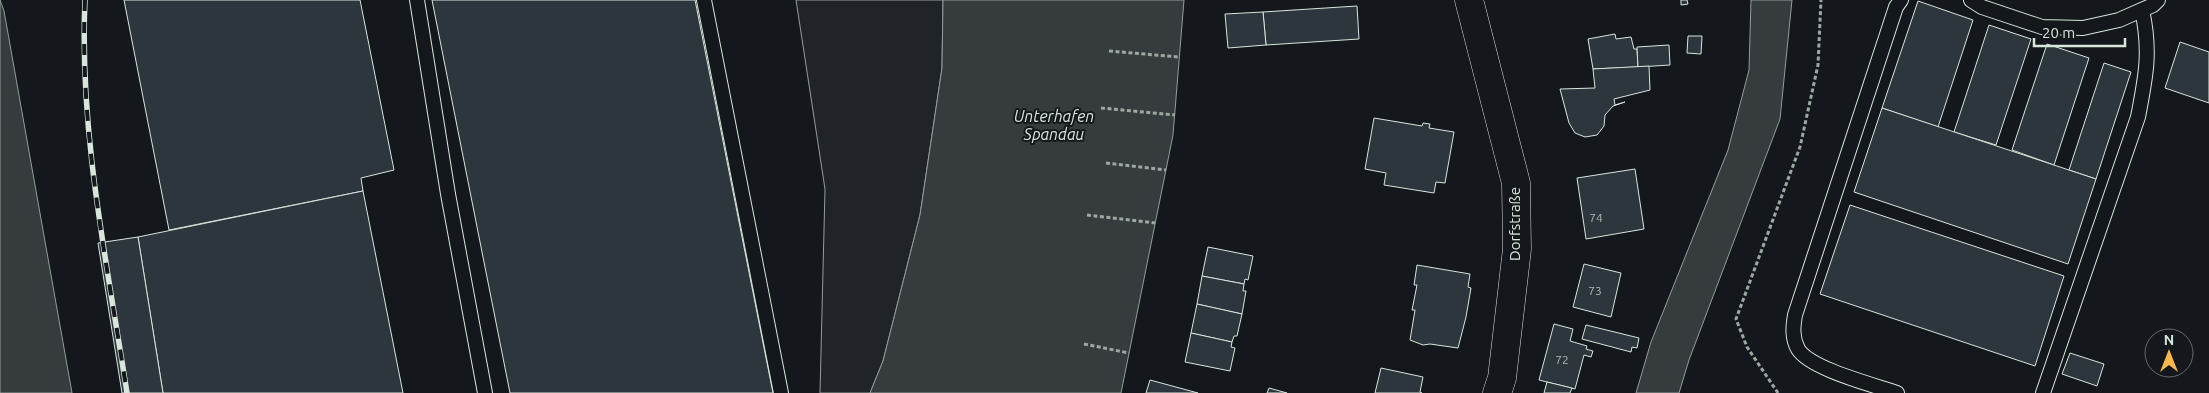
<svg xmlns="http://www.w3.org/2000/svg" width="2209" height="393" font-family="Ubuntu,sans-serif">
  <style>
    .green { fill: #202428; stroke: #939e99 }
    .water { fill: #363b3e; stroke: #939e99 }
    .building { fill: #2c363c; stroke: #d8e6dc }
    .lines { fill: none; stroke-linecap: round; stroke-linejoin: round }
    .lane-casing { stroke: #d8e6dc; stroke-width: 16 }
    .street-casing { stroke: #d8e6dc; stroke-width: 29 }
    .path { stroke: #9da8a2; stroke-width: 3; stroke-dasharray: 4 2.5; stroke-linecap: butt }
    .lane { stroke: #14181c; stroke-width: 14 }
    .street { stroke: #14181c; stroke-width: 28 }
    .rail-casing { stroke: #d8e6dc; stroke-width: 5.5 }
    .rail { stroke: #14181c; stroke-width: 4; stroke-dasharray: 11; stroke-linecap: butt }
    .labels { text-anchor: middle; stroke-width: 4; stroke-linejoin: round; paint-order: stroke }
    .number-label { font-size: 12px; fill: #adbab4 }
    .street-label { font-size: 15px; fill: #d8e6dc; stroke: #14181c }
    .water-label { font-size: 16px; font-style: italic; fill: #d8e6dc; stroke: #14181c }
  </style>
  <rect width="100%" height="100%" fill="#14181c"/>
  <path class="green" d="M796,0H943L942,68L920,215L883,361L870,393H820L825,189Z"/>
  <g class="water">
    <path d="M0,0L4,11L72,393H0Z"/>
    <path d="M943,0H1184L1173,135L1121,393H870L883,361L920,215L942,68Z"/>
    <path d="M1751,0H1792L1780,119L1689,360L1679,393H1636L1651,342L1728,150L1749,70Z"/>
  </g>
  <g class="building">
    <path d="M124,0H360L394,170L361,178L363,191L169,230Z"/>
    <path d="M432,0H695L773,393H510Z"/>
    <path d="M1681,0H1687L1688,4L1681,5Z"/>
    <path d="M1918,1L1973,20L1938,127L1882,108Z"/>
    <path d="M1357,6L1359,39L1266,45L1263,12Z"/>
    <path d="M1263,12L1266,45L1228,48L1225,14Z"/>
    <path d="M1989,25L2031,39L1996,145L1954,132Z"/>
    <path d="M1615,34L1616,39L1631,37L1634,49H1637L1638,67L1593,69L1588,39Z"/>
    <path d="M1688,36H1702L1701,54L1687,53Z"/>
    <path d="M2180,42L2209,52V103L2165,88Z"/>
    <path d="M2047,44L2089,58L2054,165L2012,150Z"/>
    <path d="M1669,45L1670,65L1638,67L1637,47Z"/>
    <path d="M2104,63L2131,72L2096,179L2069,170Z"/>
    <path d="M1649,66L1650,90L1614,99L1615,105L1625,102L1613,106L1605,115L1604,126L1597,135L1585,137L1575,133L1569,123L1560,89L1595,88L1593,69Z"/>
    <path d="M1882,108L2096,179L2068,264L1854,192Z"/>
    <path d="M1374,118L1422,126L1423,123L1430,124L1429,128L1454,132L1445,183L1436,182L1434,193L1384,185L1386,173L1365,169Z"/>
    <path d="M1635,169L1644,229L1586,239L1577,178Z"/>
    <path d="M363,191L403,393H163L138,237Z"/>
    <path d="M1850,205L2064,276L2035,366L1820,294Z"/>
    <path d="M138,237L163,393H122L98,243Z"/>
    <path d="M1208,247L1253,256L1248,280L1245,279L1244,284L1202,276Z"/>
    <path d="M1584,264L1621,273L1611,317L1573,307Z"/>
    <path d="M1417,265L1470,274L1468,287L1471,288L1466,317L1458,348L1430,344L1423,345L1410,340L1415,310H1412L1417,285H1414Z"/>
    <path d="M1202,276L1244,284L1243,291H1246L1242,314L1197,304Z"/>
    <path d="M1197,304L1242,314L1237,336H1234L1232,342L1191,333Z"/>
    <path d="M1554,324L1573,329L1570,341L1587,346L1586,349L1593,351L1591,357L1584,355L1575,389L1539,380Z"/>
    <path d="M1586,325L1639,338L1637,348L1632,347L1631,352L1582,339Z"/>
    <path d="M1191,333L1232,342L1231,347L1235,348L1230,371L1185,362Z"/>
    <path d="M2070,353L2104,364L2097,386L2062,374Z"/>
    <path d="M1381,368L1423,377L1420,392L1422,393H1375Z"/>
    <path d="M1150,380L1198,393H1146Z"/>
    <path d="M1547,382L1572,388L1570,393H1544Z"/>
    <path d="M1269,388L1287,393H1267Z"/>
  </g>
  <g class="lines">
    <g class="lane-casing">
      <g id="lane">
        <path d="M417,0L448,194L485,393"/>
        <path d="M704,0L781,393"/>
        <path d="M1971,0L1982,7L2042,27L2083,28L2119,20L2153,5L2158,0"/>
        <path d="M1897,393C1874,385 1810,369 1798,349C1792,338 1793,327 1795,315L1896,7L1901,0"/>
        <path d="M2043,393L2138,117C2146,76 2151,51 2142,10"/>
      </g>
    </g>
    <g class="street-casing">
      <path id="street" d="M1469,0L1516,183L1517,249L1502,378L1497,393"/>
    </g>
    <g class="path">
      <path d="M1109,51L1179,57"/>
      <path d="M1101,108L1175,115"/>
      <path d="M1106,163L1166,170"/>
      <path d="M1087,215L1155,223"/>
      <path d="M1084,344L1129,353"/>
      <path d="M1778,393L1747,347L1736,319L1800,147L1818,65L1821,0"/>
    </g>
    <use href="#lane" class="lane"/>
    <use href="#street" class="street"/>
    <g class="rail-casing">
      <path id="rail" d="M85,0C79,132 107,263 127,393"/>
    </g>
    <use href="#rail" class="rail"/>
  </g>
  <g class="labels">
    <g class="number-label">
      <text x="1596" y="222">74</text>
      <text x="1595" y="295">73</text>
      <text x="1562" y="364">72</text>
    </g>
    <g class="street-label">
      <text transform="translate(1515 224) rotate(-90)" y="5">Dorfstraße</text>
    </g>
    <g class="water-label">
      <text x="1054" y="122">Unterhafen<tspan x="1054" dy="18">Spandau</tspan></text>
    </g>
  </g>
  <g transform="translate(2169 353)"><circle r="24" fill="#14181c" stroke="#626a69"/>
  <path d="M0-4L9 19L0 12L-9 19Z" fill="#ffb74d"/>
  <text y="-8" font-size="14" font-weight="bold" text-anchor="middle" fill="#d8e6dc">N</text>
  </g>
  <path d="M2034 38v8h91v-8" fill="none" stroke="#d8e6dc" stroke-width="2.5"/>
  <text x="2042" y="38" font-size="15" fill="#d8e6dc" stroke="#14181c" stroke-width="4" paint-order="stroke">20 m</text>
</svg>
